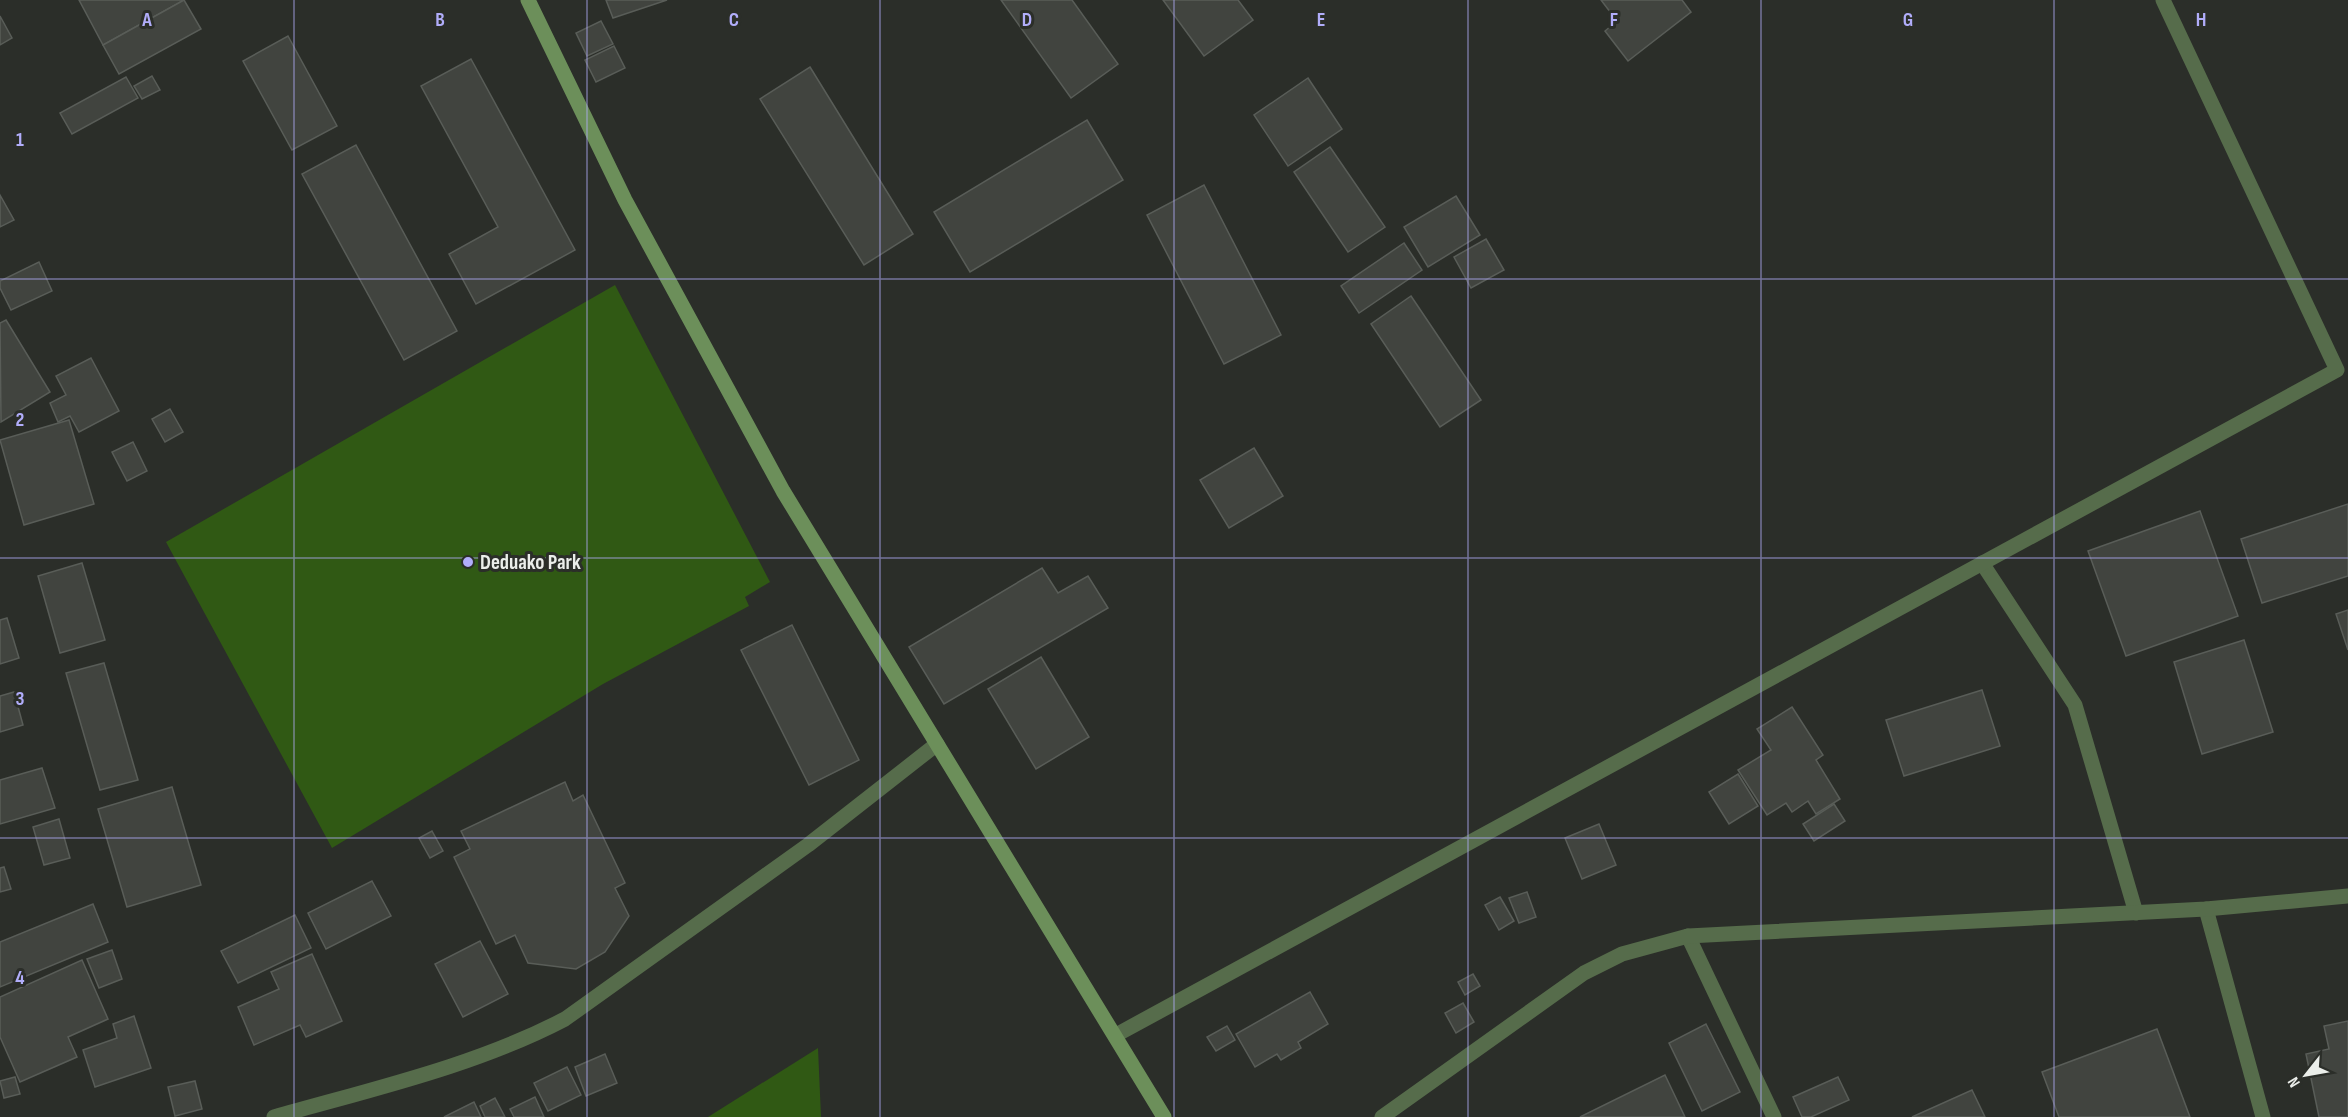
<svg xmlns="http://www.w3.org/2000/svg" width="2348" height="1117" font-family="'Sofia Sans Condensed',sans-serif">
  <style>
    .green { fill: #305914 }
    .building { fill: #41443f; stroke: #595d58; stroke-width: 1.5 }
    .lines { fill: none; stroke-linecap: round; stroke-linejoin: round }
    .street { stroke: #566c4b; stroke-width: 15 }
    .secondary { stroke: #6c8f5a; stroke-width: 15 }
    .grid { fill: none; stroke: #b1adfa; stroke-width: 1.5; stroke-opacity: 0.55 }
    .poi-dot { fill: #b1adfa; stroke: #2b2e29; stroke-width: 2 }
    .labels { text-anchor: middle; stroke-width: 6; stroke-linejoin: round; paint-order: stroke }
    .poi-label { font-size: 21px; font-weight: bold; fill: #ebeeea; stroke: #2b2e29; text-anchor: start }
    .grid-label { font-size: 20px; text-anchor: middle; font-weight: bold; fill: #b1adfa; stroke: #2b2e29; stroke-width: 6; stroke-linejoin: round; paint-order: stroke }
  </style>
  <rect width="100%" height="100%" fill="#2b2e29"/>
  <g class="green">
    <path d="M615,285L770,582L745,597L749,606L603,684L332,848L166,542Z"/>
    <path d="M818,1048L821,1117H708Z"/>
  </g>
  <g class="building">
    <path d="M79,0H184L103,45Z"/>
    <path d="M184,0L201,29L119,74L103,45Z"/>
    <path d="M606,0H667L613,18Z"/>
    <path d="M1001,0H1072L1118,64L1071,98Z"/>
    <path d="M1163,0H1238L1253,20L1204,56Z"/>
    <path d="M1601,0H1682L1691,12L1628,61L1605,31L1617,21Z"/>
    <path d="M0,16L12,38L0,45Z"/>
    <path d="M601,21L613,44L587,56L576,33Z"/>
    <path d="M288,36L337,126L292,150L243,61Z"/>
    <path d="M614,46L625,68L596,82L585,60Z"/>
    <path d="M471,59L575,250L476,304L449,254L498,227L421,86Z"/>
    <path d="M810,67L913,234L864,265L760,99Z"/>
    <path d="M152,76L160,90L142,99L134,86Z"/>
    <path d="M126,77L138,98L72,134L60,113Z"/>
    <path d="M1308,78L1342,129L1288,166L1254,115Z"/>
    <path d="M1087,120L1123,180L970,272L934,212Z"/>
    <path d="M356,145L457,331L404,360L302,174Z"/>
    <path d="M1330,147L1385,227L1348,252L1294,172Z"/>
    <path d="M1204,185L1281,335L1224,364L1147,215Z"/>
    <path d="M0,195L14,220L0,227Z"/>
    <path d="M1456,196L1480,235L1428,267L1404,227Z"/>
    <path d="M1486,239L1504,270L1471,288L1454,257Z"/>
    <path d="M1404,243L1422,270L1359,313L1341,286Z"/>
    <path d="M39,262L52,291L11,310L0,288V281Z"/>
    <path d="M1411,296L1481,400L1440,427L1371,324Z"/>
    <path d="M6,320L50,392L1,422L0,323Z"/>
    <path d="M91,358L119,411L79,432L70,416L58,422L50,403L66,395L56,376Z"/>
    <path d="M170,409L183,432L165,442L152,419Z"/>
    <path d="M69,420L94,504L24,525L0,440Z"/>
    <path d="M133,442L147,471L127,481L112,452Z"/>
    <path d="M1254,448L1283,496L1229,528L1200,480Z"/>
    <path d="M2348,504V576L2262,603L2241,539Z"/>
    <path d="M2200,511L2238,616L2126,656L2088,551Z"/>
    <path d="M82,563L105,640L60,653L38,576Z"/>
    <path d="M1042,568L1058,593L1088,576L1108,608L944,704L909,647Z"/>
    <path d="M2348,610V650L2336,614Z"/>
    <path d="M7,618L19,658L0,664V620Z"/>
    <path d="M792,625L859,760L809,785L741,650Z"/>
    <path d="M2244,640L2273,732L2202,754L2174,662Z"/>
    <path d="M1041,657L1089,737L1036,769L988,689Z"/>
    <path d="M104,663L138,780L100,790L66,673Z"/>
    <path d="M1982,690L2000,746L1904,776L1886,720Z"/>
    <path d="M14,692L23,725L0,732V696Z"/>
    <path d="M1792,707L1823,755L1816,760L1840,799L1816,814L1808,801L1792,812L1786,803L1767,815L1738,770L1771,750L1757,729Z"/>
    <path d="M42,768L55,808L0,824V780Z"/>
    <path d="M1738,774L1758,806L1729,824L1709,792Z"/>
    <path d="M565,782L573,801L583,795L625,883L615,888L629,916L605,952L576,969L528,963L515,935L496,944L454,857L470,849L461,831Z"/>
    <path d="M172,787L201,885L127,907L98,809Z"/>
    <path d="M1834,804L1845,821L1814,841L1803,824Z"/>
    <path d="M59,819L70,858L44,865L33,827Z"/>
    <path d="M1599,824L1616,865L1582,879L1565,838Z"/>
    <path d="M432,831L443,851L430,858L419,838Z"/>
    <path d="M4,867L11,889L0,892V868Z"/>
    <path d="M372,881L391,916L326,949L308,913Z"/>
    <path d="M1527,892L1536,917L1519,923L1509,898Z"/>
    <path d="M1500,897L1514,921L1499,930L1485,905Z"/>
    <path d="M93,904L108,942L0,987V942Z"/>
    <path d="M295,915L311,948L238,983L221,951Z"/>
    <path d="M480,941L508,994L463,1017L435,964Z"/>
    <path d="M112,950L122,979L99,988L87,959Z"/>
    <path d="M312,954L342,1021L306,1037L300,1025L254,1045L238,1007L279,989L271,972Z"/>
    <path d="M82,960L108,1019L68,1037L77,1057L20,1082L0,1037V997Z"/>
    <path d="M1473,974L1480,986L1465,995L1458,982Z"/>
    <path d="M1310,992L1328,1024L1298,1042L1301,1048L1281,1060L1277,1054L1255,1067L1236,1034Z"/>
    <path d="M1463,1003L1474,1022L1456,1033L1445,1013Z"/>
    <path d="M134,1016L151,1068L95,1087L83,1050L117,1038L113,1024Z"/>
    <path d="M2348,1021V1117H2319L2306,1054L2329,1049L2324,1026Z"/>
    <path d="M1706,1024L1740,1092L1702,1111L1669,1043Z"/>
    <path d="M1227,1026L1235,1040L1216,1051L1207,1037Z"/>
    <path d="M2157,1029L2190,1117H2059L2042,1072Z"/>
    <path d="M605,1054L617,1083L586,1096L575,1067Z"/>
    <path d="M567,1067L581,1095L548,1111L534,1083Z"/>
    <path d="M1665,1075L1685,1117H1580Z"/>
    <path d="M15,1077L20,1094L4,1098L0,1081Z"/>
    <path d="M1838,1077L1849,1100L1811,1117H1802L1793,1097Z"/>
    <path d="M195,1081L202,1109L175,1116L168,1087Z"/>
    <path d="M1972,1090L1985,1117H1912Z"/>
    <path d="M535,1097L544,1117H514L510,1109Z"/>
    <path d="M495,1098L505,1117H485L480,1106Z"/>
    <path d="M474,1102L481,1117H444Z"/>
  </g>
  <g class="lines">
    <g class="street">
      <path d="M1982,563L2075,705L2136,913"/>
      <path d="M2206,909L2263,1117"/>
      <path d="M1688,936L1774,1117"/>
      <path d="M1116,1035L2337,370L2163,0"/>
      <path d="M274,1117C372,1089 475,1066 565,1019L808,845L937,744"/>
      <path d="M1382,1117L1584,973L1622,954L1688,936L2206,909L2348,896"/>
    </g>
    <path class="secondary" d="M528,0L625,200L783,491L1164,1117"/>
  </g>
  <path class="grid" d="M294,0V1117M587,0V1117M880,0V1117M1174,0V1117M1468,0V1117M1761,0V1117M2054,0V1117M0,279H2348M0,558H2348M0,838H2348"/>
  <circle class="poi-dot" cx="468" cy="562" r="6"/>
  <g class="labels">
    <g class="poi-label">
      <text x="480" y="569">Deduako Park</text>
    </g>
  </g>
  <g class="grid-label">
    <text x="147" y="26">A</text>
    <text x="440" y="26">B</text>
    <text x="734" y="26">C</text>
    <text x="1027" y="26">D</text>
    <text x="1321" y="26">E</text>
    <text x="1614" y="26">F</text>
    <text x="1908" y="26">G</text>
    <text x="2201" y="26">H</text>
    <text x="20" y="146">1</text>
    <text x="20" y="426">2</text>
    <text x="20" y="705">3</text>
    <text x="20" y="984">4</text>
  </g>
  <g transform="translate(2306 1075) rotate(239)" stroke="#2b2e29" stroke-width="4.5" paint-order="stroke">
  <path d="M0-4.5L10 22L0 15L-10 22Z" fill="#ebeeea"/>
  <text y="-9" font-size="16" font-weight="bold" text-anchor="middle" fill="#ebeeea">N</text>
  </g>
</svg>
